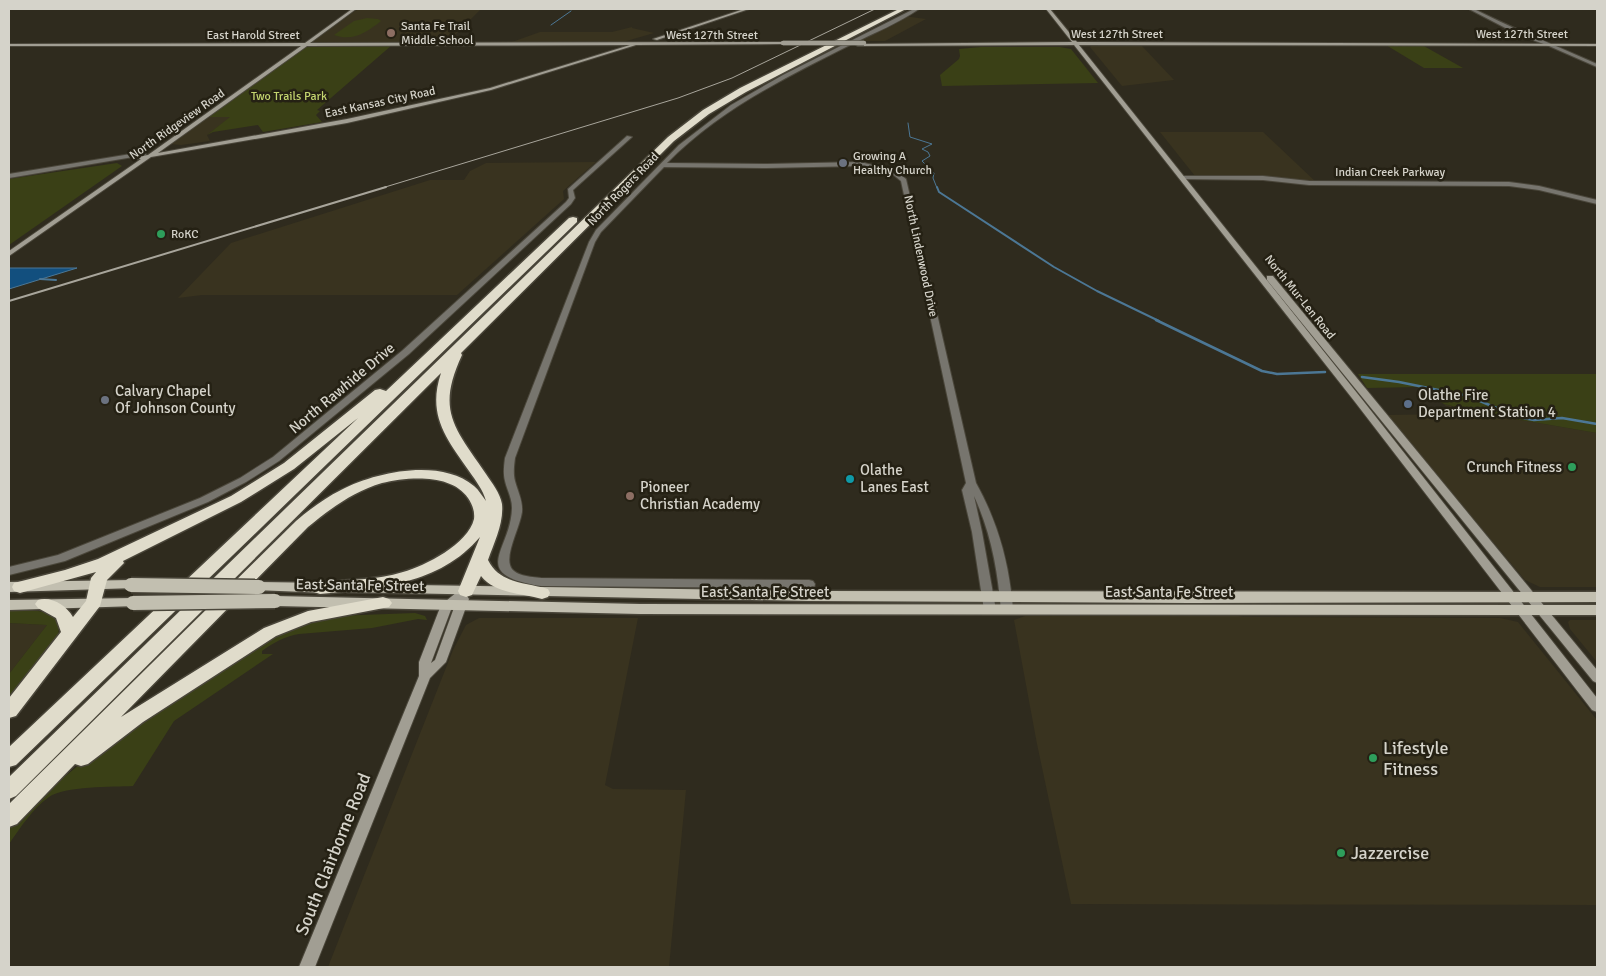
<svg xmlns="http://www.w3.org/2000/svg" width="1606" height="976" font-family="Signika,sans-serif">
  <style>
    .built { fill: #39331f }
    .green { fill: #3a4016 }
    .water { fill: #124f7e; stroke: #4c7795 }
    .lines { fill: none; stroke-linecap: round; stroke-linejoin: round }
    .stream-far2 { stroke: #4c7795; stroke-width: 1 }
    .stream-far1 { stroke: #4c7795; stroke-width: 2 }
    .stream { stroke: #4c7795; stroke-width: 2.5 }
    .tertiary-casing { stroke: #4a463a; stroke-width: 2 }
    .secondary-casing { stroke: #4a463a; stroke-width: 2 }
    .primary-casing { stroke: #4a463a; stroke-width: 3 }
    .motorway-casing { stroke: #4a463a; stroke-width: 3 }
    .tertiary { fill: #77756e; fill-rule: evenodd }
    .secondary { fill: #a19e93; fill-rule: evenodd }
    .primary { fill: #c2bfb0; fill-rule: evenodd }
    .motorway { fill: #e0dccb; fill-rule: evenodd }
    .rail-far1 { stroke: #a8a59b; stroke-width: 1 }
    .rail { stroke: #a8a59b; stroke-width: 2 }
    .secondary-bridge-casing { stroke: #4a463a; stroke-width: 5.5; stroke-linecap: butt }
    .primary-bridge-casing { stroke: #4a463a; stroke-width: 17; stroke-linecap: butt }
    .secondary-bridge { stroke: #a19e93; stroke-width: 4.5 }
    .primary-bridge { stroke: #c2bfb0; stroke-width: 14 }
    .education-dot { fill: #8d6e63; stroke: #252114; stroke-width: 2 }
    .worship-dot { fill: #6b7280; stroke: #252114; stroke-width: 2 }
    .leisure-dot { fill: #2e9e5b; stroke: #252114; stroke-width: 2 }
    .service-dot { fill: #5c6f8a; stroke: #252114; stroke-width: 2 }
    .culture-dot { fill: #0f9aa8; stroke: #252114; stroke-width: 2 }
    .labels { text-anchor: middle; stroke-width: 5; stroke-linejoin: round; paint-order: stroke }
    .far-poi-label { font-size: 12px; fill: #d5d3ca; stroke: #252114; text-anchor: start }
    .far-street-label { font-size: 12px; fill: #d5d3ca; stroke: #252114 }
    .far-park-label { font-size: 12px; fill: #c4d56f; stroke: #252114 }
    .street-label { font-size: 15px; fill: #d5d3ca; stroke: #252114 }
    .poi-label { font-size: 15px; fill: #d5d3ca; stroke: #252114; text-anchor: start }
    .near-poi-label { font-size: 18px; fill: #d5d3ca; stroke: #252114; text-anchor: start }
    .near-street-label { font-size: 18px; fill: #d5d3ca; stroke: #252114 }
  </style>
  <rect width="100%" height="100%" fill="#2f2b1e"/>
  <g class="built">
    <path d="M358,9H481L447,43H311Z"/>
    <path d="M904,16L926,19L885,41H856Z"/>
    <path d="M632,27V28L654,33L623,42H512L540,32H612Z"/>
    <path d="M1092,45H1141L1174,80L1122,86L1090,47Z"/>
    <path d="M207,117H231L207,135L210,141L181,145L170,144Z"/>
    <path d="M1160,132H1263L1316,182L1195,176Z"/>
    <path d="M596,162L563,191L564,199L457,295H202L178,298L231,243L430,180H464L470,171L486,163Z"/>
    <path d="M1444,404L1491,415L1597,433V587H1540L1525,580L1386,415L1452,414Z"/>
    <path d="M1233,615L1244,617L1500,618L1518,622L1597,720V905L1071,904L1037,744L1014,620L1025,616Z"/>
    <path d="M479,618H638L605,785L613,789L686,790L669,967H328L453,650L466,625Z"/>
    <path d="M1570,620H1597V662L1570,629L1568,622Z"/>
    <path d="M9,623L47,625L9,674Z"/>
  </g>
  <g class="green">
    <path d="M367,18L378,19L381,21C367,32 353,42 334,35L354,21Z"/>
    <path d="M310,45H392L317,110L320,111L316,115L322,122L263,132L258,125L213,132L207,135L230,117H206L303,47Z"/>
    <path d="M1386,45H1422L1463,68H1424Z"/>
    <path d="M981,47H1060L1071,49L1098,83L942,86L940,75L959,59L960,56L959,49Z"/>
    <path d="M117,163L122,166L9,245V179Z"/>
    <path d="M1358,374H1597V433L1491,415L1444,404L1417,387L1367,388Z"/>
    <path d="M19,610C38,611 67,609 57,638L9,699V674L47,625L9,623V611Z"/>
    <path d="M415,613L425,616L427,620L418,619L372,628L299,634C285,636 273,643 262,651V654H273L174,721L133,786C113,787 64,786 49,797C32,809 21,827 9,844V827L51,788L97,750L287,627L335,616Z"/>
  </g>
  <path class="water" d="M9,268H77L9,289Z"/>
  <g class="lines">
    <g class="stream-far2">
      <path d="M551,25L571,11"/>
      <path d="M908,123L910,137L932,144L922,149L928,152L930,156L922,161L934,173L933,178L937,188"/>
    </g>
    <g class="stream-far1">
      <path d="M937,187L939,192L1054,267L1097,291L1159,321"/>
      <path d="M40,279L56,280"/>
    </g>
    <g class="stream">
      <path d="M1156,320L1262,371L1277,374L1325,372"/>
      <path d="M1362,377L1399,382L1468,396L1518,417L1534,420L1562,418L1597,424"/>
    </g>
    <g class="tertiary-casing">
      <g id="tertiary">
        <path d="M914,9H919C899,23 874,33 852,44C786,77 719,110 667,163L767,164L860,162L894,170L906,179L976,483C995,517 1006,552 1011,591C1012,598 1014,607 1011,614H1003L1001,611C998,571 991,533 974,496L982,532L996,610L994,613H986L984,610L972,532L962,490L966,483L901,181L890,172L860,166L767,168L664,167L601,232L595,242L515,458C514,466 513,473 515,481C518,492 523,501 522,512C520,527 506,552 510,565C513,576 531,577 541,578L809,580L813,581L815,584L812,599H804L802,596L803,588L541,586C467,574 511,551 512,508C512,498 507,490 505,481C503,473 504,466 505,458L589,242L596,230L679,145L731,105L783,75Z"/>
        <path d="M1469,9H1474C1514,29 1556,46 1597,64V67L1549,46L1517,34Z"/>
        <path d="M627,136L632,137L573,190L575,198L571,204L409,354L279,461L246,482L208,502L65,561L9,575V567L58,555L200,498L240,478L273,457L403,350L566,202L569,198L568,189Z"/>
        <path d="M143,152L146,154L145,155L9,178V174Z"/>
        <path d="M1182,176H1263L1309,181L1509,182L1539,186L1597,200V204L1539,190L1509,186L1309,185L1263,180L1180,179V177Z"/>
      </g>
    </g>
    <g class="secondary-casing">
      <g id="secondary">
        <path d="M352,9H356L310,43L783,42L785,43L783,44L636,45L491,90L347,123L151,157L9,256V251L141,159H136V157L148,155L301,46H9V44L305,43ZM630,45L490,88L347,119L158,153L307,46Z"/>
        <path d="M744,9H749L657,40L653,39Z"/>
        <path d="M1046,9H1050L1077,42L1597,44V46L1079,45L1361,398L1597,698V712L1592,710L1355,402L1074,45L858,46L856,45L858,44L1072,42Z"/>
        <path d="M1267,276H1273L1597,670V683L1593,681L1267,280Z"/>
        <path d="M466,587L470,588L472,591L467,596L469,599L446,662L430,678L315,967H299L419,676V662L441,605L462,588ZM455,605L435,660L431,663L452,607Z"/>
      </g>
    </g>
    <g class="primary-casing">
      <g id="primary">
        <path d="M131,580L136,582L138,585L136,588L9,592V582Z"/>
        <path d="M259,582L329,583L334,585L336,588L334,591L329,593L254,590L252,587L254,584Z"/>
        <path d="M352,584L808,591L1597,592V602L1190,603L808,601L347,592L345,589L347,586Z"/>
        <path d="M275,596L640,604L1597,605V615L640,614L275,606L270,604L268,601L270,598Z"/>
        <path d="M133,598L138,600L140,603L138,606L9,610V600Z"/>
      </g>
    </g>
    <g class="motorway-casing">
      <g id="motorway">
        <path d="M899,9H906L746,92L709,114L674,141L461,353L462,355C436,411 454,427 486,474C492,483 500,493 502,504C504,523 494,543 488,560C500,584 525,582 548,589L550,593L548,597L542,599C522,593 495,594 481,576L472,595L466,597L460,595L458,591L480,537C439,585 379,588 320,594L314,592L312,588L314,584L320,582C347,580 377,580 403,572C425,566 468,544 474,519C475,511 472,504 468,498C451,473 407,477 382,483C354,491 330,509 308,527L121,717L264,628L308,611L383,597L389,599L392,603L389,607L311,622L276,636L143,722L88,764L81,766L75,764L17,824L9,827V804L296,521C310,509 325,498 341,490C376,472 440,458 474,486C479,490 482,496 486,501C483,490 476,481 469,471C446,438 427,415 441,373L16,796L9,799V777L668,137L703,110L740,88Z"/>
        <path d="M573,217L577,218V222L16,765L9,767V747L358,418L294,469L241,502L123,561L124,563L107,580L100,606L16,716L9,718V698L61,632L56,618L38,608L35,604L38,600C51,596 66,605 73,617L86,601L91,578L96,572L20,593L14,591L12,587L14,583L65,570L98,559L231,496L284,463L375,390L380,389L386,391L569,218Z"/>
      </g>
    </g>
    <use href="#tertiary" class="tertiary"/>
    <use href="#secondary" class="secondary"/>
    <use href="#primary" class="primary"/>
    <use href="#motorway" class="motorway"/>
    <path class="rail-far1" d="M382,188L678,98L732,78L875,9"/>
    <path class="rail" d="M9,301L386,187"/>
    <g class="secondary-bridge-casing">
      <path id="secondary-bridge" d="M783,43H864"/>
    </g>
    <g class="primary-bridge-casing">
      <g id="primary-bridge">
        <path d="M131,585L259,587"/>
        <path d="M133,603L275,601"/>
      </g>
    </g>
    <use href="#secondary-bridge" class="secondary-bridge"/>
    <use href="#primary-bridge" class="primary-bridge"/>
  </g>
  <g class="education-dot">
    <circle cx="391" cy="33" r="5"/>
    <circle cx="630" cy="496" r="5"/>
  </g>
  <g class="worship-dot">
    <circle cx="843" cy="163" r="5"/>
    <circle cx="105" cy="400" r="5"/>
  </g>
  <g class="leisure-dot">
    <circle cx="161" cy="234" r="5"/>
    <circle cx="1572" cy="467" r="5"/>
    <circle cx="1373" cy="758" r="5"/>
    <circle cx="1341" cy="853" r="5"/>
  </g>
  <circle class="service-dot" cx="1408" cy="404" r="5"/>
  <circle class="culture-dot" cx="850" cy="479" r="5"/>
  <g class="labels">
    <g class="far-poi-label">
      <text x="401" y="30">Santa Fe Trail<tspan x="401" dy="14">Middle School</tspan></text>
      <text x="853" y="160">Growing A<tspan x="853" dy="14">Healthy Church</tspan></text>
      <text x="171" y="238">RoKC</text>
    </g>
    <g class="far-street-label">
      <text x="1117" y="38">West 127th Street</text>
      <text x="1522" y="38">West 127th Street</text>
      <text x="253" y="39">East Harold Street</text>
      <text x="712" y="39">West 127th Street</text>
      <text transform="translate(380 102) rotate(-12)" y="4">East Kansas City Road</text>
      <text transform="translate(177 124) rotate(-35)" y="4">North Ridgeview Road</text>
      <text x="1390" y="176">Indian Creek Parkway</text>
      <text transform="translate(623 189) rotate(-46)" y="4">North Rogers Road</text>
      <text transform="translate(921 256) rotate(78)" y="4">North Lindenwood Drive</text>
      <text transform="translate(1300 297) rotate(51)" y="4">North Mur-Len Road</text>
    </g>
    <g class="far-park-label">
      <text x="289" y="100">Two Trails Park</text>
    </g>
    <g class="street-label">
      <text transform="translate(342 388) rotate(-40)" y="5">North Rawhide Drive</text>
      <text transform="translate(360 585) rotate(1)" y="5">East Santa Fe Street</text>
      <text x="765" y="597">East Santa Fe Street</text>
      <text x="1169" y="597">East Santa Fe Street</text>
    </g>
    <g class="poi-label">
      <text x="115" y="396">Calvary Chapel<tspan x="115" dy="17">Of Johnson County</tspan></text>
      <text x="1418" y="400">Olathe Fire<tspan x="1418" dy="17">Department Station 4</tspan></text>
      <text x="1562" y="472" text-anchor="end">Crunch Fitness</text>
      <text x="860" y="475">Olathe<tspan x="860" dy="17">Lanes East</tspan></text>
      <text x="640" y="492">Pioneer<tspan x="640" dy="17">Christian Academy</tspan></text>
    </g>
    <g class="near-poi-label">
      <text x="1383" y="754">Lifestyle<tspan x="1383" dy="21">Fitness</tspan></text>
      <text x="1351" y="859">Jazzercise</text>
    </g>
    <g class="near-street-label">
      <text transform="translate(333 854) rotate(-68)" y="6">South Clairborne Road</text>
    </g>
  </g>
  <rect width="1606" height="976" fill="none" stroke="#d5d3ca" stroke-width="20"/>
</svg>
